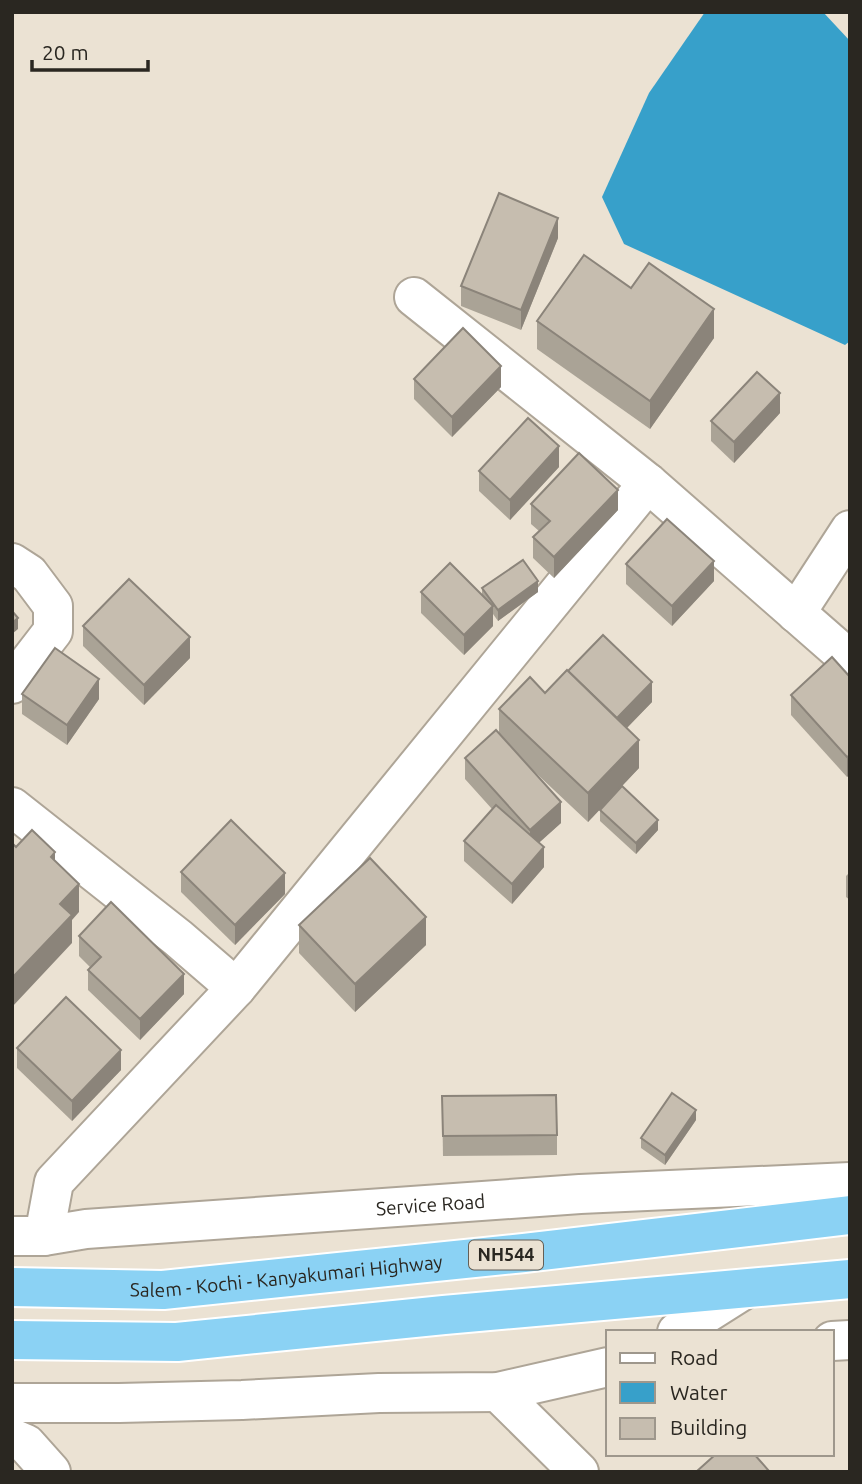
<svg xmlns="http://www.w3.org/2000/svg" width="862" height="1484" font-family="Ubuntu,sans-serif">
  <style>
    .water { fill: #37a0ca }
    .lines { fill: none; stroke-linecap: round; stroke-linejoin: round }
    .minor-casing { stroke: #aea597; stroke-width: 42 }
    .highway-casing { stroke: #fff; stroke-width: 42 }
    .minor { stroke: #fff; stroke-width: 38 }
    .highway { stroke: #8bd2f4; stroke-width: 38 }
    .wall { fill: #aaa396 }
    .shaded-wall { fill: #8b847a }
    .building { fill: #c6bdaf; stroke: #8b847a; stroke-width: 2 }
    .labels { text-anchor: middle; stroke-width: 5; stroke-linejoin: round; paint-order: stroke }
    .shield { fill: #ebe2d3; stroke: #645f56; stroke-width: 2 }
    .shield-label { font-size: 18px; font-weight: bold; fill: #2a2721 }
    .street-label { font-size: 19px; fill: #2a2721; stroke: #ebe2d3 }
  </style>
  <rect width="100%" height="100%" fill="#ebe2d3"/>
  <path class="water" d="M705,12H823L850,41V341L845,345L624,244L602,197L649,93Z"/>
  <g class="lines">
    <g class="minor-casing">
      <g id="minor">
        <path d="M414,297L648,483L850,660"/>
        <path d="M12,563L29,574L53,606V631L12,684"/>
        <path d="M796,613L850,530"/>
        <path d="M12,807L178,938L236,988"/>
        <path id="s1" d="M12,1236H44L86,1229L580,1194L850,1182"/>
        <path d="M44,1236L54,1182L236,988L648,483"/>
        <path d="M677,1332L745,1289"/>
        <path d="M832,1341L850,1340"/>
        <path d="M498,1392L579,1472"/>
        <path d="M12,1403H119L242,1400L379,1393L498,1392L608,1367"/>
        <path d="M12,1438L26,1444L51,1472"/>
      </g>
    </g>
    <g class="highway-casing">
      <g id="highway">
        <path id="s2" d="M12,1287L163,1290L524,1253L850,1215"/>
        <path d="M12,1340L177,1342L444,1315L850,1279"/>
      </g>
    </g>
    <use href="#minor" class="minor"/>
    <use href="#highway" class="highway"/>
  </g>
  <g class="wall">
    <path d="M558,238L521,330L461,306V286Z"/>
    <path d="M631,288L714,338L650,429L537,349V321Z"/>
    <path d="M414,379L501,387L452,437L414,399Z"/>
    <path d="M780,413L734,463L711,441V421Z"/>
    <path d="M559,467L510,520L479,491V471Z"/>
    <path d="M531,504L618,510L554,578L533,558V537L539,531L531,524Z"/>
    <path d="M626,564L714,581L672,626L626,584Z"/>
    <path d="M482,588L538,592L498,621L493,614V626L464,655L421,613V592L482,595Z"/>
    <path d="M83,626L190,658L144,705L83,646Z"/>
    <path d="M850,677L847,777L791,715V695Z"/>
    <path d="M545,693L652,702L627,728L639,768L588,822L521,759L561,823L539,842L544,867L512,904L464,861V841L492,809L465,779V758L499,734V709Z"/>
    <path d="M22,694L99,699L67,745L22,714Z"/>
    <path d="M600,810L658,830L636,854L600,821Z"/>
    <path d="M181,872L285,894L235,945L181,892Z"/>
    <path d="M850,872V900L846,897V876Z"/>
    <path d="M299,925L426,945L355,1012L299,953Z"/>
    <path d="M79,936L184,994L140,1040L88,990V970L90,967L79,956Z"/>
    <path d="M17,1048L121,1070L72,1121L17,1068Z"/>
    <path d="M442,1096L557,1135V1155L443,1156Z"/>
    <path d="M696,1120L665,1165L641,1148V1138Z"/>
  </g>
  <g class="shaded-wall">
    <path d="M558,218V238L521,330V310Z"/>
    <path d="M714,309V338L650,429V401Z"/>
    <path d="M501,366V387L452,437V417Z"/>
    <path d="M780,393V413L734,463V442Z"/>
    <path d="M559,446V467L510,520V500Z"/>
    <path d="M618,490V510L554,578V557Z"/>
    <path d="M714,561V581L672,626V606Z"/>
    <path d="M538,581V592L498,621V610Z"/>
    <path d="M493,606V626L464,655V635Z"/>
    <path d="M18,618V629L12,634V623Z"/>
    <path d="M190,637V658L144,705V685Z"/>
    <path d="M99,679V699L67,745V725Z"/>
    <path d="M652,682V702L614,741V720Z"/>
    <path d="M639,740V768L588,822V793Z"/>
    <path d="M850,755V775L847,777V757Z"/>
    <path d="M561,802V823L530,851V830Z"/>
    <path d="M658,820V830L636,854V843Z"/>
    <path d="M544,847V867L512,904V884Z"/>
    <path d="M55,852V881L51,857Z"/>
    <path d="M285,873V894L235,945V925Z"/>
    <path d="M79,884V912L72,920V943L12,1007V978L60,904Z"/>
    <path d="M426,917V945L355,1012V984Z"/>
    <path d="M184,974V994L140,1040V1019Z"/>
    <path d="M121,1050V1070L72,1121V1101Z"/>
    <path d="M696,1110V1120L665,1165V1155Z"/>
  </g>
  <g class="building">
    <path d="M499,193L558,218L521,310L461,286Z"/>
    <path d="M584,255L631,288L649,263L714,309L650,401L537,321Z"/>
    <path d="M463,328L501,366L452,417L414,379Z"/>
    <path d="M757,372L780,393L734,442L711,421Z"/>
    <path d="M528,418L559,446L510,500L479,471Z"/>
    <path d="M579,453L618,490L554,557L533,537L550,521L531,504Z"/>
    <path d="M667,519L714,561L672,606L626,564Z"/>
    <path d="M523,560L538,581L498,610L482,588Z"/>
    <path d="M450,563L493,606L464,635L421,592Z"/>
    <path d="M129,579L190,637L144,685L83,626Z"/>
    <path d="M12,611L18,618L12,623Z"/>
    <path d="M603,635L652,682L617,718L568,671Z"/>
    <path d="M55,648L99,679L67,725L22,694Z"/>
    <path d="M832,657L850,677V755L847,757L791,695Z"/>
    <path d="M567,670L639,740L588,793L499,709L530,677L545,693Z"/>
    <path d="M496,730L561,802L530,830L465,758Z"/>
    <path d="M622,786L658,820L636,843L600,810Z"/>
    <path d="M496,805L544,847L512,884L464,841Z"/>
    <path d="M231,820L285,873L235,925L181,872Z"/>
    <path d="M32,830L55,852L51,857L79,884L60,904L72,915L12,978V843L16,847Z"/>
    <path d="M370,858L426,917L355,984L299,925Z"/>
    <path d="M111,902L184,974L140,1019L88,970L101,957L79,936Z"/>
    <path d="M66,997L121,1050L72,1101L17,1048Z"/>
    <path d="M672,1093L696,1110L665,1155L641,1138Z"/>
    <path d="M556,1095L557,1135L443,1136L442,1096Z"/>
    <path d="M716,1454H754L769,1471L696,1472Z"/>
  </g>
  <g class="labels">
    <rect class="shield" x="469" y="1240.5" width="74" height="29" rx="5"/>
    <g class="shield-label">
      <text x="506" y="1261">NH544</text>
    </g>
    <g class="street-label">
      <text dy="7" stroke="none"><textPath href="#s1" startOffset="420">Service Road</textPath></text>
      <text dy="7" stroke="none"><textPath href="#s2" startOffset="275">Salem - Kochi - Kanyakumari Highway</textPath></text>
    </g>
  </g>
  <rect width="862" height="1484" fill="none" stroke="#2a2721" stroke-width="28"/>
  <rect x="606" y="1330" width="228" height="126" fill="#ebe2d3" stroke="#9e978c" stroke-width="2"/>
  <rect x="620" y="1353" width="35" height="10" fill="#ffffff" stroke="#9e978c" stroke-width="2"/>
  <text x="670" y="1365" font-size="21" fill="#2a2721">Road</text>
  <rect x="620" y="1382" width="35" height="21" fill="#37a0ca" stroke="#9e978c" stroke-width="2"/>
  <text x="670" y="1400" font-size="21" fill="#2a2721">Water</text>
  <rect x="620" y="1418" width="35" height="21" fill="#c6bdaf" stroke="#9e978c" stroke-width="2"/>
  <text x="670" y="1435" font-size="21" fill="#2a2721">Building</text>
  <path d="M32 60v10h116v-10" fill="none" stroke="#2a2721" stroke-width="3.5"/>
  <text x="42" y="60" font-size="21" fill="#2a2721" stroke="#ebe2d3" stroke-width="5" paint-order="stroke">20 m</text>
</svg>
